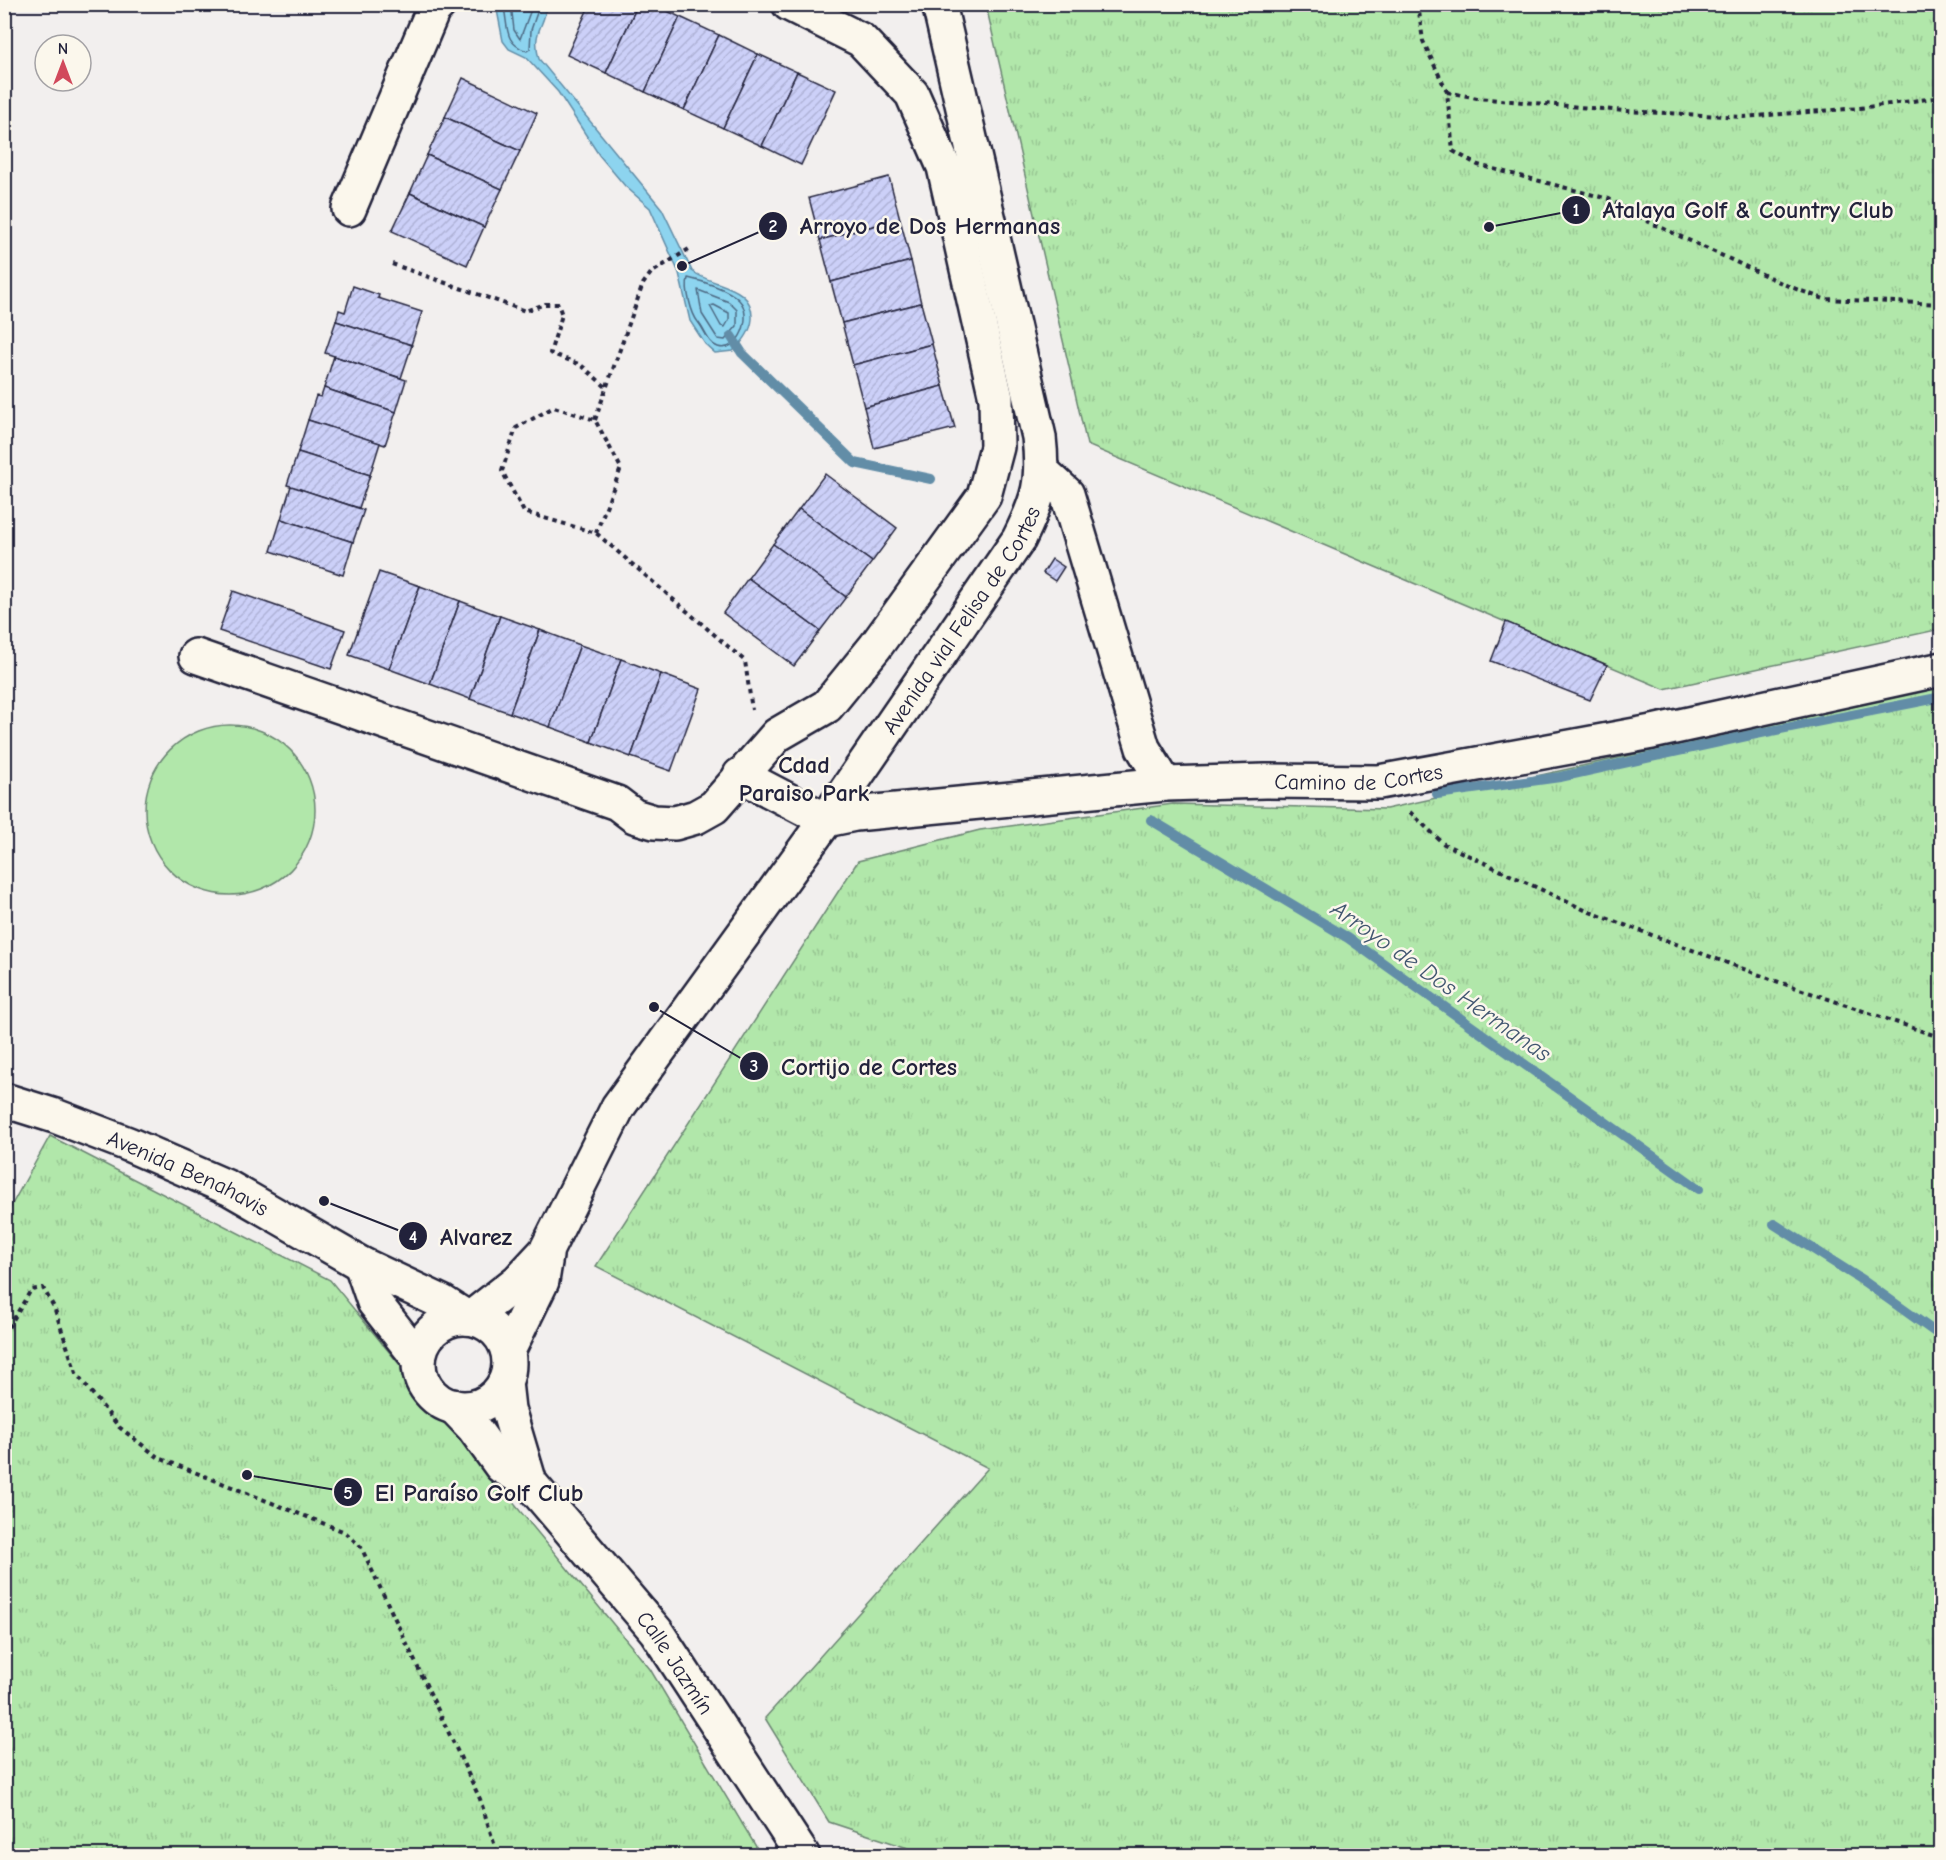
<svg xmlns="http://www.w3.org/2000/svg" width="1946" height="1860" font-family="'Comic Neue',sans-serif">
  <style>
    .grass { fill: url(#grass-tufts); stroke: #6a8472; stroke-width: 1.5 }
    .garden { fill: #b1e7aa; stroke: #6a8472; stroke-width: 1.5 }
    .water { fill: #8dd4ef; stroke: #628da7; stroke-width: 1.5 }
    .lines { fill: none; stroke-linecap: round; stroke-linejoin: round }
    .shore { stroke: #4d6983; stroke-width: 1.5 }
    .stream { stroke: #628da7; stroke-width: 10 }
    .building { fill: url(#building-hatch); stroke: #22223b; stroke-width: 1.5 }
    .minor-casing { stroke: #22223b; stroke-width: 38 }
    .path { stroke: #22223b; stroke-width: 4; stroke-dasharray: 4.5 4.5; stroke-linecap: butt }
    .minor { stroke: #fbf7ec; stroke-width: 33 }
    .labels { text-anchor: middle; stroke-width: 5; stroke-linejoin: round; paint-order: stroke }
    .street-label { font-size: 22px; fill: #22223b; stroke: #fbf7ec }
    .neighbourhood-label { font-size: 24px; font-weight: bold; fill: #22223b; stroke: #fbf7ec }
    .water-label { font-size: 24px; font-style: italic; fill: #425771; stroke: #fbf7ec }
    .leader { fill: none; stroke: #22223b; stroke-width: 2 }
    .callout-dot { fill: #22223b; stroke: #fbf7ec; stroke-width: 2 }
    .mark-label { font-size: 18px; text-anchor: middle; font-weight: bold; fill: #fff }
    .callout-label { font-size: 24px; text-anchor: middle; font-weight: bold; fill: #22223b; stroke: #fbf7ec; stroke-width: 5; stroke-linejoin: round; paint-order: stroke }
  </style>
  <defs>
    <pattern id="grass-tufts" width="24" height="20" patternUnits="userSpaceOnUse" patternTransform="scale(1.5)"><rect width="24" height="20" fill="#b1e7aa"/><path d="M3 7l-1-3M5 7V3M7 7l1-3M15 17l-1-3M17 17v-4M19 17l1-3" fill="none" stroke="#98c693"/></pattern>
    <pattern id="building-hatch" width="6" height="6" patternUnits="userSpaceOnUse" patternTransform="scale(1.5)"><rect width="6" height="6" fill="#ccd0f8"/><path d="M-1 1l2-2M0 6l6-6M5 7l2-2" fill="none" stroke="#afb2d6"/></pattern>
  </defs>
  <rect width="100%" height="100%" fill="#f2efee"/>
  <filter id="ink" filterUnits="userSpaceOnUse"><feTurbulence type="fractalNoise" baseFrequency=".0167" numOctaves="2"/><feDisplacementMap in="SourceGraphic" scale="12" xChannelSelector="R" yChannelSelector="G"/><feConvolveMatrix kernelMatrix="1 2 1 2 8 2 1 2 1" color-interpolation-filters="sRGB"/></filter>
  <g filter="url(#ink)">
    <g class="grass">
      <path d="M998,5H1941V629L1664,689L1087,445L987,10Z"/>
      <path d="M1941,687V1855L932,1856L829,1822L765,1718L988,1468L596,1266L858,861L980,830L1173,804L1386,809Z"/>
      <path d="M50,1136L330,1280L650,1669L761,1855L5,1856V1217Z"/>
    </g>
    <circle class="garden" cx="230" cy="810" r="85"/>
    <path class="water" d="M496,5H546C546,27 531,29 539,59L662,209L692,271C712,287 754,284 752,319C751,332 743,342 733,351L715,353L705,344L690,321L679,273L650,208L625,186L599,155L558,92L526,57L509,49L503,41Z"/>
    <g class="lines">
      <g class="shore">
        <path d="M503,4C509,24 502,43 527,51L530,49L531,30L540,4"/>
        <path d="M511,4L514,30L520,39L533,4"/>
        <path d="M688,278C702,281 729,289 739,300C754,315 739,354 718,347C708,344 705,330 698,322C691,313 685,289 688,278Z"/>
        <path d="M698,290L729,302L737,310V326L725,340L718,339L702,314Z"/>
        <path d="M714,305L729,313V320L725,327L721,326L710,306Z"/>
      </g>
      <g class="stream">
        <path d="M731,336L742,353L855,463L931,479"/>
        <path d="M1437,794L1560,777L1751,735L1942,697"/>
        <path d="M1151,820L1348,938L1699,1189"/>
        <path d="M1774,1224L1862,1280L1942,1337"/>
      </g>
    </g>
    <g class="building">
      <path d="M590,4H638L606,73L567,55Z"/>
      <path d="M638,4H653L680,17L645,92L606,73Z"/>
      <path d="M680,17L719,35L684,110L645,92Z"/>
      <path d="M719,35L758,54L723,128L684,110Z"/>
      <path d="M758,54L797,72L762,146L723,128Z"/>
      <path d="M797,72L836,90L801,165L762,146Z"/>
      <path d="M463,78L537,113L520,151L445,117Z"/>
      <path d="M445,117L520,151L502,189L427,155Z"/>
      <path d="M427,155L502,189L484,227L410,193Z"/>
      <path d="M889,177L900,219L820,240L809,198Z"/>
      <path d="M410,193L484,227L467,265L392,231Z"/>
      <path d="M900,219L911,261L831,282L820,240Z"/>
      <path d="M911,261L921,303L842,323L831,282Z"/>
      <path d="M353,286L379,295L378,298L422,312L411,345L336,321L339,310L345,312Z"/>
      <path d="M921,303L932,344L853,365L842,323Z"/>
      <path d="M336,321L412,345L401,378L325,353Z"/>
      <path d="M932,344L943,386L864,407L853,365Z"/>
      <path d="M334,356L406,380L396,412L324,388Z"/>
      <path d="M943,386L955,428L874,448L864,407Z"/>
      <path d="M324,388L396,412L385,445L308,420L316,396L321,397Z"/>
      <path d="M308,420L380,443L370,475L298,452Z"/>
      <path d="M298,452L370,475L359,508L287,485Z"/>
      <path d="M825,474L897,528L872,562L799,509Z"/>
      <path d="M291,486L364,510L353,542L281,519Z"/>
      <path d="M799,509L872,562L846,597L773,544Z"/>
      <path d="M281,519L353,542L343,575L271,551Z"/>
      <path d="M773,544L846,597L820,631L748,578Z"/>
      <path d="M1052,559L1064,567L1055,581L1043,573Z"/>
      <path d="M379,572L420,586L389,669L349,655Z"/>
      <path d="M748,578L820,631L794,666L723,613Z"/>
      <path d="M420,586L460,601L430,684L389,669Z"/>
      <path d="M233,591L345,630L331,669L219,631Z"/>
      <path d="M460,601L500,616L470,699L430,684Z"/>
      <path d="M500,616L540,630L510,713L470,699Z"/>
      <path d="M1506,622L1607,665L1590,700L1491,661Z"/>
      <path d="M540,630L580,645L550,727L510,713Z"/>
      <path d="M580,645L621,659L591,742L550,727Z"/>
      <path d="M621,659L661,674L631,757L591,742Z"/>
      <path d="M661,674L701,689L671,771L631,757Z"/>
    </g>
    <g class="lines">
      <g class="minor-casing">
        <g id="minor">
          <path d="M349,209L433,10L439,4"/>
          <path d="M1043,472L1067,494L1143,748L1165,784"/>
          <path d="M196,656L617,803L634,816L654,822L675,823L696,817L714,807L777,735L827,706L875,647L984,496L997,447L996,398L944,167L912,94L861,40L789,4"/>
          <path id="s1" d="M740,775L826,820L855,814L1165,784L1265,781L1379,782L1652,732L1942,669"/>
          <path id="s2" d="M4,1100L55,1116L128,1144L229,1188L361,1264L442,1302L467,1318"/>
          <path d="M361,1264L374,1302L419,1359"/>
          <path id="s3" d="M471,1318L518,1281L546,1251L618,1107L826,820L1019,539C1039,499 1044,481 1039,437L939,4"/>
          <circle cx="464" cy="1363" r="45"/>
          <path d="M508,1351L542,1281L546,1256"/>
          <path d="M505,1382L508,1409L530,1483"/>
          <path id="s4" d="M453,1406L473,1427L501,1466L530,1483L656,1631L803,1856"/>
        </g>
      </g>
      <g class="path">
        <path d="M1418,4L1423,41L1447,92L1453,151L1478,165L1609,199L1647,221L1788,286L1824,299L1942,304"/>
        <path d="M1447,92L1477,98L1625,111L1743,117L1860,108L1942,97"/>
        <path d="M392,264L525,311L545,304H558L562,315L550,353L581,365L606,387"/>
        <path d="M595,420L643,284L651,273L689,249"/>
        <path d="M596,533L621,468L595,420L554,407L516,428L502,471L524,512L596,533L745,661L752,710"/>
        <path d="M1410,812L1444,844L1587,911L1776,981L1942,1038"/>
        <path d="M4,1335L31,1290L43,1288L54,1307L76,1373L119,1427L159,1458L345,1532L361,1547L480,1799L498,1856"/>
      </g>
      <use href="#minor" class="minor"/>
    </g>
  </g>
  <g class="labels">
    <g class="street-label">
      <text dy="8" stroke="none"><textPath href="#s3" startOffset="858">Avenida vial Felisa de Cortes</textPath></text>
      <text dy="8" stroke="none"><textPath href="#s1" startOffset="632">Camino de Cortes</textPath></text>
      <text dy="8" stroke="none"><textPath href="#s2" startOffset="198">Avenida Benahavis</textPath></text>
      <text dy="8" stroke="none"><textPath href="#s4" startOffset="342">Calle Jazmín</textPath></text>
    </g>
    <g class="neighbourhood-label">
      <text x="804" y="773">Cdad<tspan x="804" dy="28">Paraiso Park</tspan></text>
    </g>
    <g class="water-label">
      <text transform="translate(1441 981) rotate(35)" y="8">Arroyo de Dos Hermanas</text>
    </g>
  </g>
  <path class="leader" d="M1489 227L1576 210M682 266L773 226M654 1007L754 1066M324 1201L413 1236M247 1475L348 1492"/>
  <g class="callout-dot">
    <circle cx="1489" cy="227" r="6"/>
    <circle cx="682" cy="266" r="6"/>
    <circle cx="654" cy="1007" r="6"/>
    <circle cx="324" cy="1201" r="6"/>
    <circle cx="247" cy="1475" r="6"/>
    <circle cx="1576" cy="210" r="15"/>
    <circle cx="773" cy="226" r="15"/>
    <circle cx="754" cy="1066" r="15"/>
    <circle cx="413" cy="1236" r="15"/>
    <circle cx="348" cy="1492" r="15"/>
  </g>
  <g class="mark-label">
    <text x="1576" y="216">1</text>
    <text x="773" y="232">2</text>
    <text x="754" y="1072">3</text>
    <text x="413" y="1243">4</text>
    <text x="348" y="1499">5</text>
  </g>
  <g class="callout-label">
    <text x="1748" y="218">Atalaya Golf &amp; Country Club</text>
    <text x="930" y="234">Arroyo de Dos Hermanas</text>
    <text x="869" y="1075">Cortijo de Cortes</text>
    <text x="476" y="1245">Alvarez</text>
    <text x="479" y="1501">El Paraíso Golf Club</text>
  </g>
  <rect width="1946" height="1860" fill="none" stroke="#fbf7ec" stroke-width="24"/>
  <rect x="12" y="12" width="1922" height="1836" fill="none" stroke="#22223b" stroke-width="2" filter="url(#ink)"/>
  <g transform="translate(63 63)"><circle r="28" fill="#fbf7ec" stroke="#a4a2a5" stroke-width="1.5"/>
  <path d="M0-4.5L10 22L0 15L-10 22Z" fill="#d1495b"/>
  <text y="-9" font-size="16" font-weight="bold" text-anchor="middle" fill="#22223b">N</text>
  </g>
</svg>
